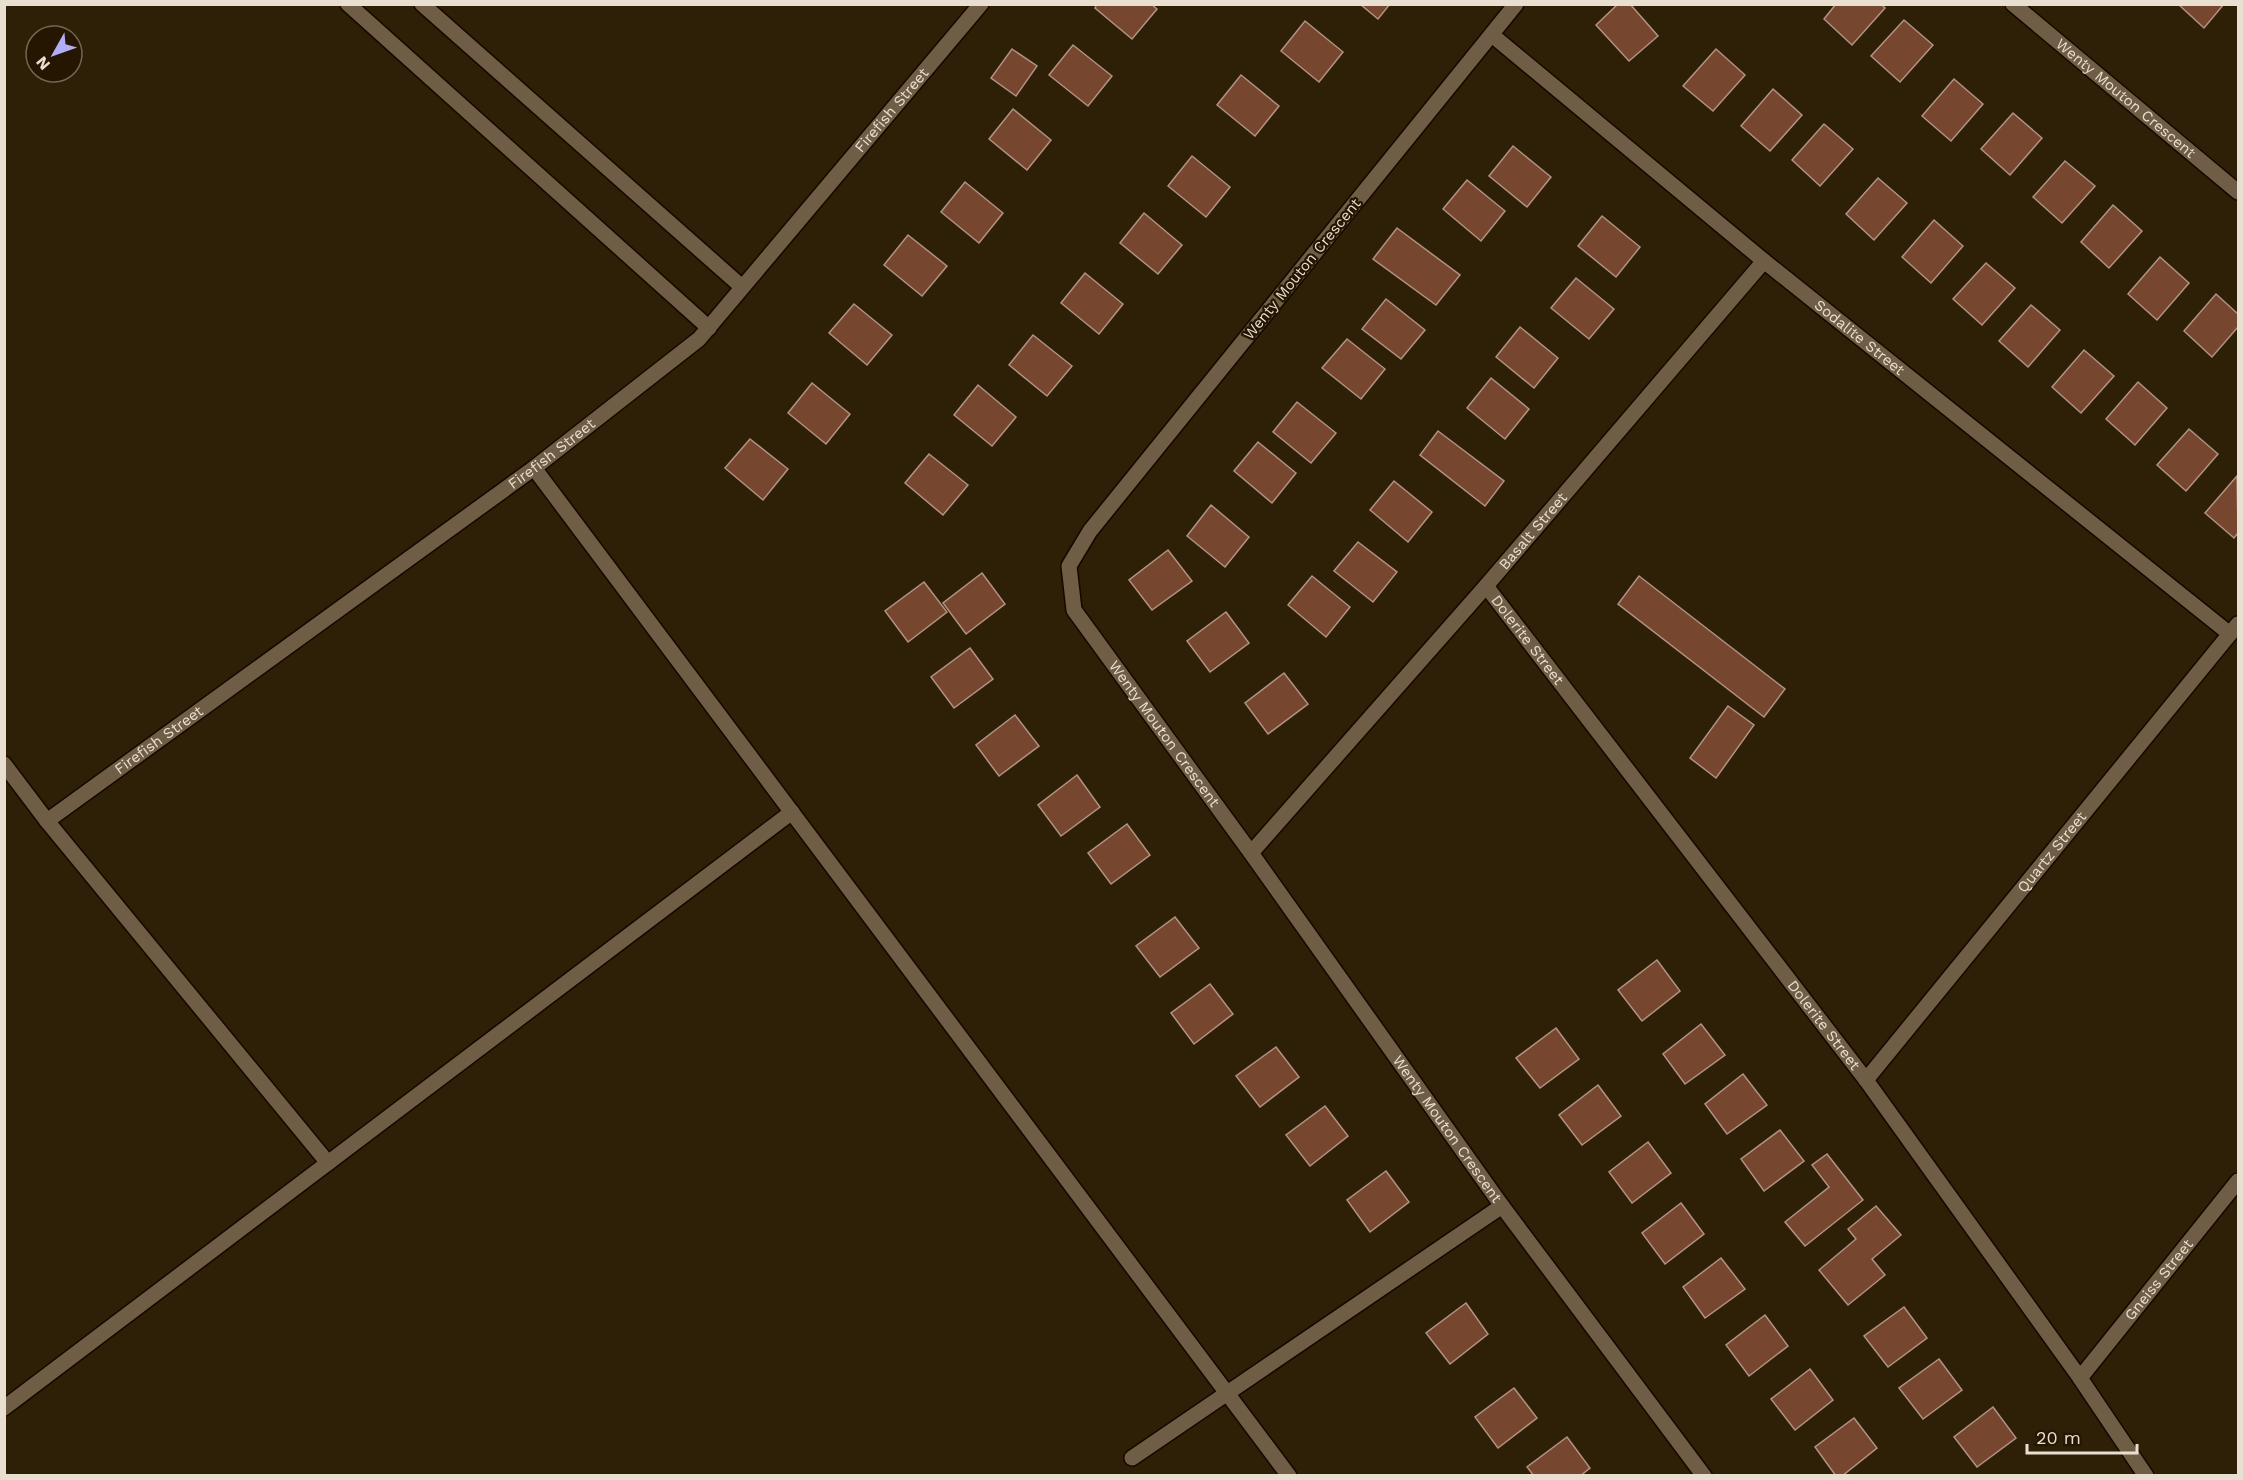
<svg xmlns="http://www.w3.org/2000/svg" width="2243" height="1480" font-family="'Work Sans',sans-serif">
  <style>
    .building { fill: #76462f; stroke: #b29283; stroke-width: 1.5 }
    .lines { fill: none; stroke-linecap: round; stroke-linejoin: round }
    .street-casing { stroke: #160800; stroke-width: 18 }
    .street { stroke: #6f5e45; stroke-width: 15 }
    .labels { text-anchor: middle; stroke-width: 4.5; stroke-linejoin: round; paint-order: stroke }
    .street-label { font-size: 15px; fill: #e9dfd1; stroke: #241601 }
  </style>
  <rect width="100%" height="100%" fill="#2e1f07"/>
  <g class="building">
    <path d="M1097,4H1151L1157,9L1132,39L1095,8Z"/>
    <path d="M1360,4H1390L1378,19Z"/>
    <path d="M1618,4H1630L1658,36L1629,61L1596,25Z"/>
    <path d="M1836,4H1881L1885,8L1852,45L1824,19Z"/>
    <path d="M2178,4H2224L2204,28Z"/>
    <path d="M1904,20L1933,45L1900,82L1871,56Z"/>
    <path d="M1305,21L1343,52L1319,82L1281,51Z"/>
    <path d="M1073,45L1112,76L1088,106L1049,75Z"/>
    <path d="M1012,49L1037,66L1016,96L991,78Z"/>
    <path d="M1716,49L1745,75L1713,111L1683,86Z"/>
    <path d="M1241,75L1279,106L1255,136L1217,105Z"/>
    <path d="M1954,79L1983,104L1951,141L1922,116Z"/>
    <path d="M1773,89L1802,115L1770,151L1741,126Z"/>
    <path d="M1013,109L1051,140L1027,170L989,139Z"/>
    <path d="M2013,113L2042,138L2010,175L1981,149Z"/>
    <path d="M1824,124L1853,149L1820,186L1792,160Z"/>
    <path d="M1513,146L1551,177L1527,207L1489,176Z"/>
    <path d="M1192,156L1230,187L1206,217L1168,186Z"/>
    <path d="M2065,161L2095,186L2062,223L2033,197Z"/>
    <path d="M1878,178L1907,203L1874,240L1846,214Z"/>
    <path d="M1467,180L1505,211L1481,241L1443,209Z"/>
    <path d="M965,182L1003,213L979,243L941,212Z"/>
    <path d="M2113,205L2142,231L2109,268L2081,242Z"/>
    <path d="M1144,213L1182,245L1158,274L1120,243Z"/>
    <path d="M1602,216L1640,247L1616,277L1578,246Z"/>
    <path d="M1934,220L1963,246L1931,283L1902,257Z"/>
    <path d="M1397,228L1460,275L1436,305L1373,259Z"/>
    <path d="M908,235L947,266L922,296L884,265Z"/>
    <path d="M2160,257L2189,283L2157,320L2128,294Z"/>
    <path d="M1986,263L2015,288L1982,325L1953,299Z"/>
    <path d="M1085,273L1123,304L1099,334L1061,303Z"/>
    <path d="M1576,278L1614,309L1589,339L1551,308Z"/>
    <path d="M2216,294L2238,314V327L2212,357L2184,331Z"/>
    <path d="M1386,299L1425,330L1401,359L1362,329Z"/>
    <path d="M854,304L892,335L867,365L829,333Z"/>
    <path d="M2031,305L2060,330L2028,367L1999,341Z"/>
    <path d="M1520,327L1558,358L1534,388L1496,357Z"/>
    <path d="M1033,335L1072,366L1047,396L1009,365Z"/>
    <path d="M1347,339L1385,369L1361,399L1322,368Z"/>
    <path d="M2084,350L2114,376L2081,413L2052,387Z"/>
    <path d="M1491,378L1529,409L1505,439L1467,408Z"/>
    <path d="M2138,382L2167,408L2135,445L2106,419Z"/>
    <path d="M812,383L850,414L826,444L788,413Z"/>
    <path d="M978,385L1016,417L992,446L954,415Z"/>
    <path d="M1297,402L1336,433L1311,463L1273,432Z"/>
    <path d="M2189,429L2218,454L2186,491L2157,465Z"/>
    <path d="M1438,431L1504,481L1485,506L1420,455Z"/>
    <path d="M750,439L788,469L763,500L725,468Z"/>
    <path d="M1258,442L1296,473L1272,503L1234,471Z"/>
    <path d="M929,454L968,485L943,515L905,483Z"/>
    <path d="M2237,476L2238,533L2234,538L2205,513Z"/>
    <path d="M1394,481L1432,512L1408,542L1370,510Z"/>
    <path d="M1211,505L1249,537L1225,567L1187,536Z"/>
    <path d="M1358,542L1397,572L1373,602L1334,571Z"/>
    <path d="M1168,550L1192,581L1152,610L1129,580Z"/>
    <path d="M982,573L1005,604L966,634L943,603Z"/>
    <path d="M1312,576L1350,607L1326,637L1288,605Z"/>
    <path d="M1639,576L1785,689L1764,717L1618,604Z"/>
    <path d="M924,582L947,612L908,642L885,611Z"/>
    <path d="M1226,612L1249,643L1210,672L1187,641Z"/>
    <path d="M970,648L993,679L954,708L931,677Z"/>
    <path d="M1284,673L1308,704L1268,734L1245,703Z"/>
    <path d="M1728,706L1754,725L1716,778L1690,758Z"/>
    <path d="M1015,715L1039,746L999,776L976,745Z"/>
    <path d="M1077,775L1100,807L1061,836L1038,805Z"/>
    <path d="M1127,824L1150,855L1111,884L1088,853Z"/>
    <path d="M1175,917L1199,948L1160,977L1136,946Z"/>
    <path d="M1657,960L1680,991L1642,1021L1618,990Z"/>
    <path d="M1210,984L1233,1014L1194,1044L1171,1013Z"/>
    <path d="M1701,1024L1725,1055L1685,1084L1663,1054Z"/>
    <path d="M1556,1028L1579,1059L1540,1088L1516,1058Z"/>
    <path d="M1276,1047L1299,1077L1260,1107L1236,1076Z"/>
    <path d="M1743,1074L1767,1105L1727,1134L1705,1104Z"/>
    <path d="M1598,1085L1621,1116L1582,1145L1559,1115Z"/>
    <path d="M1325,1106L1348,1136L1310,1166L1286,1135Z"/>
    <path d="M1780,1130L1804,1161L1764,1191L1741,1159Z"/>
    <path d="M1648,1142L1671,1173L1632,1203L1609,1172Z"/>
    <path d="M1827,1154L1863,1200L1805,1246L1785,1222L1829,1187L1812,1165Z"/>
    <path d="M1386,1171L1409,1202L1370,1232L1347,1200Z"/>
    <path d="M1681,1203L1704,1234L1665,1264L1642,1233Z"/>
    <path d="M1876,1206L1901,1235L1872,1259L1885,1275L1848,1305L1819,1270L1856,1239L1848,1229Z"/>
    <path d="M1721,1258L1745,1289L1705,1318L1683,1287Z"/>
    <path d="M1466,1303L1488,1334L1450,1364L1426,1333Z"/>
    <path d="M1904,1307L1927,1338L1888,1367L1864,1336Z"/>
    <path d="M1765,1315L1788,1346L1749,1376L1726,1345Z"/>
    <path d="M1939,1359L1962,1390L1923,1419L1899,1388Z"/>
    <path d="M1810,1369L1833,1400L1795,1430L1771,1399Z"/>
    <path d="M1514,1388L1537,1418L1498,1448L1475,1417Z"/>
    <path d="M1993,1407L2016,1438L1977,1467L1954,1437Z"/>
    <path d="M1854,1418L1877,1448L1842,1476H1836L1815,1447Z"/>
    <path d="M1567,1437L1590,1468L1580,1476H1534L1527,1467Z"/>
  </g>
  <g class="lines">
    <g class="street-casing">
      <g id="street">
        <path d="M348,4L709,328"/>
        <path d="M422,4L742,287"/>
        <path id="s1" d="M1516,4L1090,531L1069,566L1074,610L1251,853L1502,1206L1704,1476"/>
        <path id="s2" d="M2013,4L2238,192"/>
        <path id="s3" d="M1492,35L1764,261L2230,634"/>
        <path d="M534,468L1289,1476"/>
        <path id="s4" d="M1486,586L1866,1080L2080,1378L2146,1476"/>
        <path d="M4,764L47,821L328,1163"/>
        <path id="s5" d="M47,821L534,468L699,339L981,4"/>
        <path id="s6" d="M1251,853L1486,586L1764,261"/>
        <path id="s7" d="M1866,1080L2238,624"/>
        <path id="s8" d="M2080,1378L2238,1181"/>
        <path d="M4,1408L792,812"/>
        <path d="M1132,1458L1502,1206"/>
      </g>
    </g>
    <use href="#street" class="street"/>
  </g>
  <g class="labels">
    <g class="street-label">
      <text dy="5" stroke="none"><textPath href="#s2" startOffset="147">Wenty Mouton Crescent</textPath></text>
      <text dy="5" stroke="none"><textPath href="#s5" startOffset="1110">Firefish Street</textPath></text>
      <text transform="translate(1302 269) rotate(-51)" y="5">Wenty Mouton Crescent</text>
      <text dy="5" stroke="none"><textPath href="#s3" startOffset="476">Sodalite Street</textPath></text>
      <text dy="5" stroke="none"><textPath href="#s5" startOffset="624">Firefish Street</textPath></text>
      <text dy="5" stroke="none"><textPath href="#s6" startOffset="428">Basalt Street</textPath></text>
      <text dy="5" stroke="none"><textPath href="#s4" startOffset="68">Dolerite Street</textPath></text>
      <text dy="5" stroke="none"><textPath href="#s1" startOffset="916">Wenty Mouton Crescent</textPath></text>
      <text dy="5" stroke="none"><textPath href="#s5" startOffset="138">Firefish Street</textPath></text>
      <text dy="5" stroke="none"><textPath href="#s7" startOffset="294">Quartz Street</textPath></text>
      <text dy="5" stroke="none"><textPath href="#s4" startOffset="554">Dolerite Street</textPath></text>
      <text dy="5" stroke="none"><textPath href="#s1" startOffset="1402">Wenty Mouton Crescent</textPath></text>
      <text dy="5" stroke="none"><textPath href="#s8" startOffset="126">Gneiss Street</textPath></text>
    </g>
  </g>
  <rect width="2243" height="1480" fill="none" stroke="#e9dfd1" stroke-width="12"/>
  <g transform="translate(54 54) rotate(230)"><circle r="28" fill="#241601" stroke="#736654" stroke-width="1.5"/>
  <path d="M0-4.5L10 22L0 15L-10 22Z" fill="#b2adf9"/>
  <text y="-9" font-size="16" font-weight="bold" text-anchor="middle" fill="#e9dfd1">N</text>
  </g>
  <path d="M2027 1444v9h110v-9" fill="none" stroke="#e9dfd1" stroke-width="3"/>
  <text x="2036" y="1444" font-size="18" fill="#e9dfd1" stroke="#241601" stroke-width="4.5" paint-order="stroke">20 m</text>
</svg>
